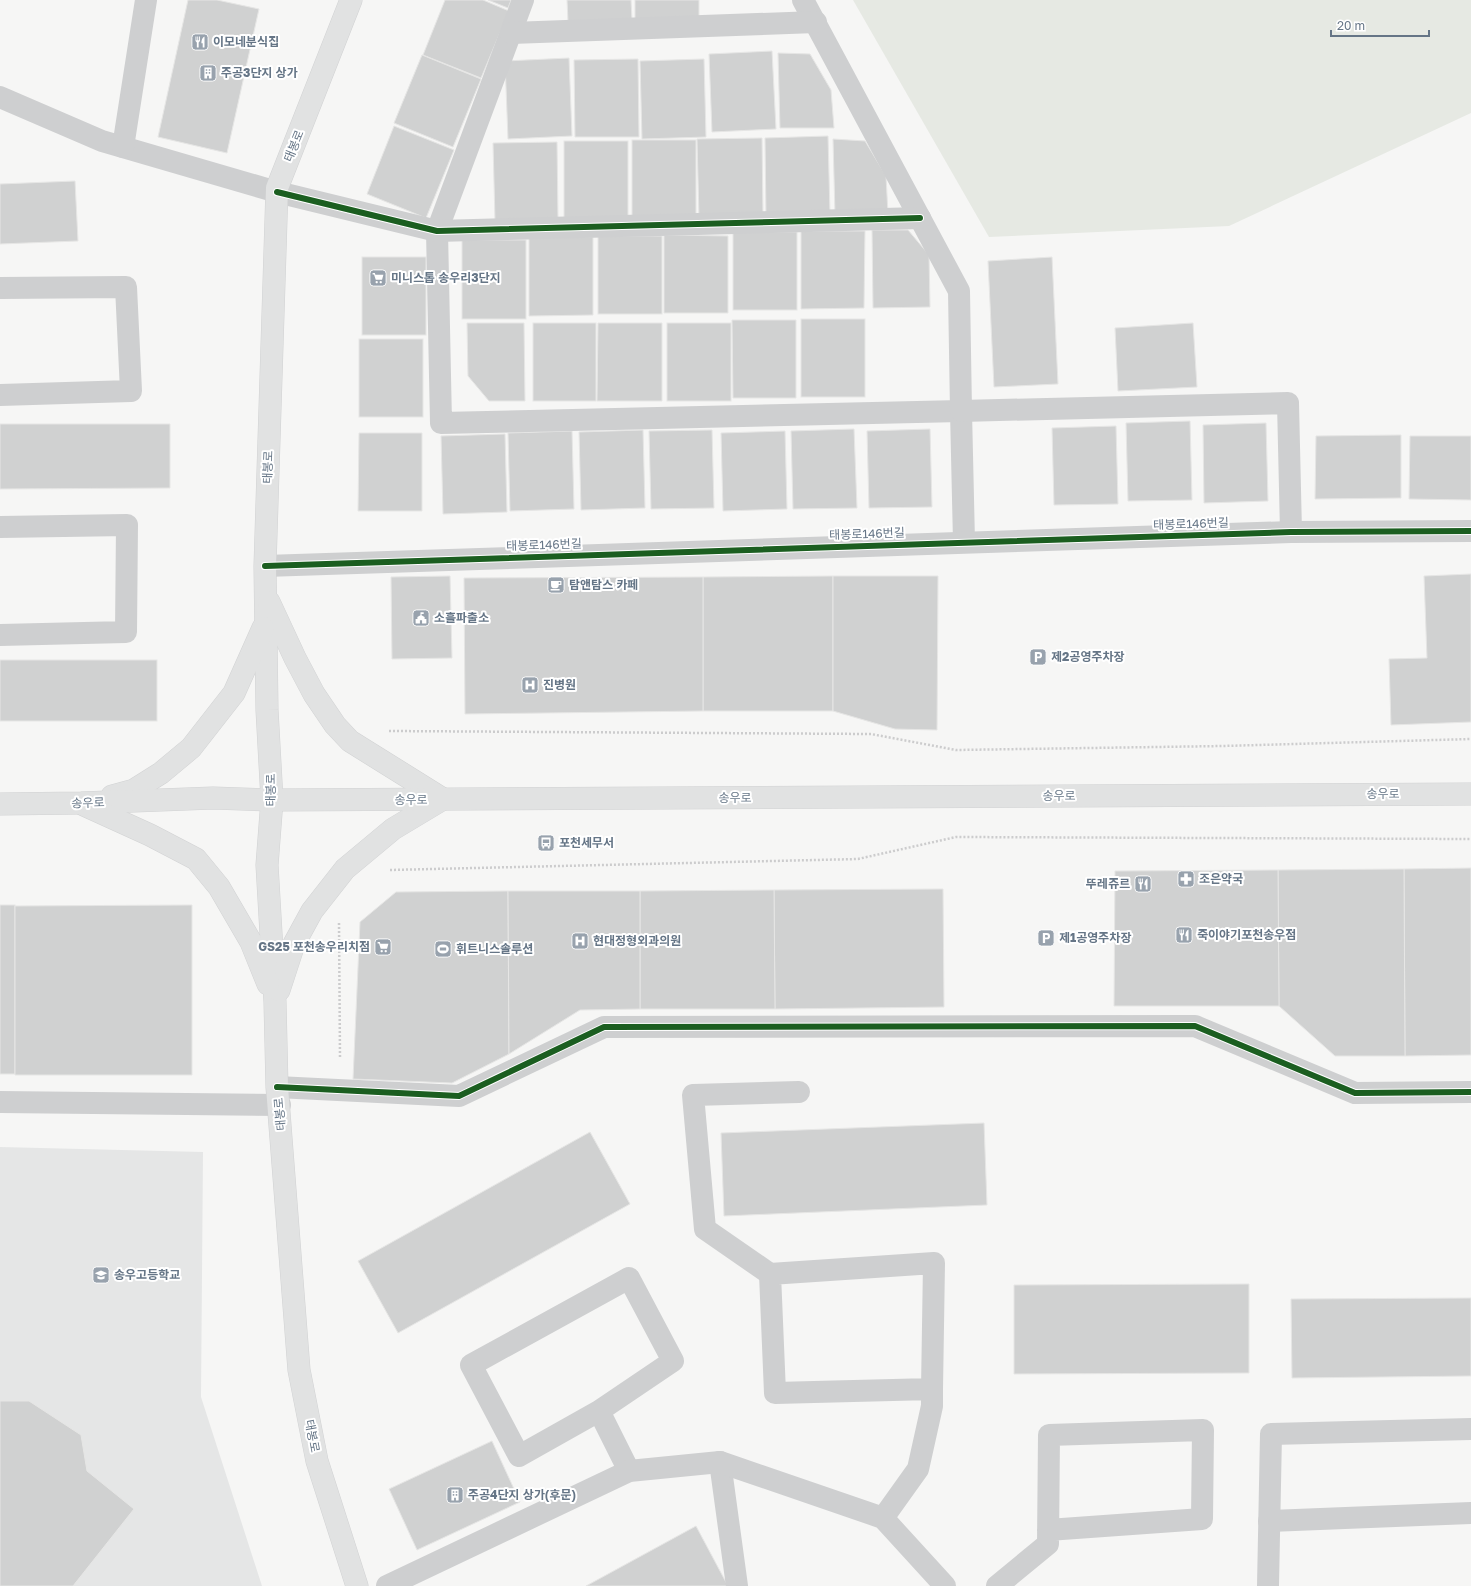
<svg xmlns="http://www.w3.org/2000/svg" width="1471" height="1586" font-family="'Golos Text','Noto Sans KR',sans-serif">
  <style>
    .built { fill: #e5e6e6 }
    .green { fill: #e6e9e3 }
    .building { fill: #d0d1d1; stroke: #e6e6e5 }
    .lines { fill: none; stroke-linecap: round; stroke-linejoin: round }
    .major-casing { stroke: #d1d2d3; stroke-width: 23 }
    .path { stroke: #cccccd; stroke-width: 2.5; stroke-dasharray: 2 2; stroke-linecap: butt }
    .minor { stroke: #cecfd0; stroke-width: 22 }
    .major { stroke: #e1e2e2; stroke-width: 22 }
    .cycleway-casing { stroke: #fff; stroke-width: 8 }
    .cycleway { stroke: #1b5e20; stroke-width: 6 }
    .labels { text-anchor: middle; stroke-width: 4; stroke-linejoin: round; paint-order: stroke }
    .poi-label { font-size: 12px; font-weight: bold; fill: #657586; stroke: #fff; text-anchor: start }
    .street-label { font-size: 12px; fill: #657586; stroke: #fff }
  </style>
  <rect width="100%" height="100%" fill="#f6f6f5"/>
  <path class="built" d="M0,1147L203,1152L201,1397L262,1586H0Z"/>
  <path class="green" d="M853,0H1471V113L1229,226L989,237Z"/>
  <g class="building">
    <path d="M188,0H217L259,9L227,153L158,137Z"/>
    <path d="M445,0H483L509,11L481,78L423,55Z"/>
    <path d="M488,0H511L508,8Z"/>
    <path d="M567,0H631L632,20L568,22Z"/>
    <path d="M635,0H699V17L635,19Z"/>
    <path d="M772,51L776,129L712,132L709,54Z"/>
    <path d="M778,53L810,54L831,90L834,128H780Z"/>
    <path d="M422,55L481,79L453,147L394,123Z"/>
    <path d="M569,58L572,136L508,139L505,61Z"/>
    <path d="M638,59L639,137H575L574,60Z"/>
    <path d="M704,59L706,137L642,139L640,61Z"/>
    <path d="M394,126L454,150L426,218L367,194Z"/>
    <path d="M828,136L830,214L766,216L765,138Z"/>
    <path d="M762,138L763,216L699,217L697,139Z"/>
    <path d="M833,139L865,141L886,176L888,214L835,215Z"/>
    <rect x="632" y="140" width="64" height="78"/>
    <rect x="564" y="141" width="64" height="78"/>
    <path d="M557,142L558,219L495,221L493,143Z"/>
    <path d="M75,181L78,241L0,244V184Z"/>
    <path d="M872,230H908L929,255L930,307L873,308Z"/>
    <path d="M801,231H865L864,308L801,309Z"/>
    <rect x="733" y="232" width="64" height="78"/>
    <path d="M664,235L728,236V313H664Z"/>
    <rect x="598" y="236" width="64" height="78"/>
    <path d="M593,237V315L529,316V238Z"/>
    <rect x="462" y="240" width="64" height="79"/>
    <rect x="362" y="257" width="64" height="78"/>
    <path d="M1052,257L1058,384L994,387L988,261Z"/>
    <rect x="801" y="319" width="64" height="78"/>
    <path d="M732,320H796V398H733Z"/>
    <path d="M467,323H524L525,401H489L468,376Z"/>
    <rect x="533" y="323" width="63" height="78"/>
    <path d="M598,323H662V401H597Z"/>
    <rect x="667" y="323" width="64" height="78"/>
    <path d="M1193,323L1197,387L1118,391L1115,328Z"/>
    <rect x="359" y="339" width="64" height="78"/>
    <path d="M1190,421L1192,500L1128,501L1126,423Z"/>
    <path d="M1266,423L1268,501L1204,503L1203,425Z"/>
    <path d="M0,424H170V488L0,489Z"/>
    <path d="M1116,426L1118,504L1054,505L1052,428Z"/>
    <path d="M854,429L857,508L793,509L791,431Z"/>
    <path d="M930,429L932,507L869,508L867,431Z"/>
    <path d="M643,430L645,508L581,510L579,432Z"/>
    <path d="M712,430L714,508L651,509L649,431Z"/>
    <path d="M572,431L574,509L510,511L508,433Z"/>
    <path d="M785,431L787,509L723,511L721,433Z"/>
    <path d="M359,433H422V511H358Z"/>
    <path d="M505,434L507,512L443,514L441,436Z"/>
    <path d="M1401,435V498L1315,499L1316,436Z"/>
    <path d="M1410,436H1471V500L1409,499Z"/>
    <path d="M1471,574V722L1391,725L1389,659L1427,658L1424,576Z"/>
    <path d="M450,576L452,658L392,659L391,577Z"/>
    <path d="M833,576V711H703V577Z"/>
    <path d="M833,576H938L937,730L895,729L833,711Z"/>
    <path d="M703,577V711L465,714L464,578Z"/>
    <rect x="0" y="660" width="157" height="61"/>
    <path d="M1471,868V1055L1405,1056L1404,869Z"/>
    <path d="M1404,869L1405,1056H1335L1279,1006L1278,870Z"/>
    <path d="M1278,870L1279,1006H1114L1115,871Z"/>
    <path d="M943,889L944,1007L775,1009L774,890Z"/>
    <path d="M774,890L775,1009H640V891Z"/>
    <path d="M508,891L509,1054L452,1083L353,1079L360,922L396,892Z"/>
    <path d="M508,891H640V1009L580,1010L509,1054Z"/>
    <rect x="0" y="905" width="15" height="169"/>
    <path d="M192,905V1075H15V906Z"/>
    <path d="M984,1123L987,1205L724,1216L721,1133Z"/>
    <path d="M590,1132L630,1204L398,1333L358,1261Z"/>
    <path d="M1249,1284V1373L1014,1374V1285Z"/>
    <path d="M1471,1298V1376L1292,1378L1291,1299Z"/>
    <path d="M0,1401H29L81,1435L87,1471L134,1509L73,1586H0Z"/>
    <path d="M492,1441L520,1502L417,1550L389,1489Z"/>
    <path d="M696,1526L728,1586H586Z"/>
  </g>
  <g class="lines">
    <g class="major-casing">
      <g id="major">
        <path d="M351,0L277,188L265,566L267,710L272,800L267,865L275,1002L277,1087L299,1370L317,1461L357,1586"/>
        <path d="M269,602L295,658L314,694L335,725L350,741L443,799L393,829L345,869L312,911L294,944L279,990"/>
        <path d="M112,796L134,790L161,773L191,748L234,693L263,628"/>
        <path d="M0,804L81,803L213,798L272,800L1471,794"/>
        <path d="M84,805L150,835L196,859L219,887L251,942L268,984"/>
      </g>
    </g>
    <g class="path">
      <path d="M389,731L871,734L956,750L1223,746L1471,739"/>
      <path d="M390,870L858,859L956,837L1471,839"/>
      <path d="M339,923L340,1058"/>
    </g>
    <g class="minor">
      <path d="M523,0L437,231L441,423L961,411L964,542"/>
      <path d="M803,0L959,291L961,411L1288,403L1291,532"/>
      <path d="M511,33L816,22"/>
      <path d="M0,97L102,141L277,192L437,231L920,218"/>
      <path d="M123,147L146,0"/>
      <path d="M0,288L126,287L131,391L0,395"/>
      <path d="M0,527L127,525L126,632L0,635"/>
      <path d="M265,566L1291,532L1471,531"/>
      <path d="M277,1087L459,1096L604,1027L1195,1026L1355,1093L1471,1092"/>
      <path d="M0,1102L280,1105"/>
      <path d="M770,1274L705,1229L693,1095L799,1092"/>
      <path d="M599,1411L673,1361L629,1278L471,1365L519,1456L599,1411L629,1471"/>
      <path d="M720,1462L737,1586"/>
      <path d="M883,1518L918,1469L932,1406V1389L934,1263L770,1274L775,1393L932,1389"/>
      <path d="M1269,1521L1471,1513"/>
      <path d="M387,1586L629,1471L720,1462L883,1518L945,1586"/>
      <path d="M997,1586L1048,1544L1049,1435L1203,1430L1202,1519L1048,1530"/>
      <path d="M1268,1586L1271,1434L1471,1429"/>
    </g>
    <use href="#major" class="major"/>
    <g class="cycleway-casing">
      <g id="cycleway">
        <path d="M277,192L437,231L920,218"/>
        <path d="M265,566L1291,532L1471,531"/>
        <path d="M277,1087L459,1096L604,1027L1195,1026L1355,1093L1471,1092"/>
      </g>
    </g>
    <use href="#cycleway" class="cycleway"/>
  </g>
  <defs>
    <g id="restaurant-square" transform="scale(0.9)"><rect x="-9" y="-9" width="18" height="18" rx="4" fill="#98a2ad" stroke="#fff"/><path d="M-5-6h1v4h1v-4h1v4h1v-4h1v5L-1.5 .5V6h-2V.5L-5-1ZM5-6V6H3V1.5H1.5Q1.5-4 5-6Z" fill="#fff"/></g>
    <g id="building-square" transform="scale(0.9)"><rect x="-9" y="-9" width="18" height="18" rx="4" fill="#98a2ad" stroke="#fff"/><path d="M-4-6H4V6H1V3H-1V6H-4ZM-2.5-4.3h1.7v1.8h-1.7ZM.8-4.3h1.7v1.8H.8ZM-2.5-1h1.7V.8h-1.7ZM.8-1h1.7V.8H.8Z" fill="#fff"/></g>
    <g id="supermarket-square" transform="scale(0.9)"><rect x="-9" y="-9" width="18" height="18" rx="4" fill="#98a2ad" stroke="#fff"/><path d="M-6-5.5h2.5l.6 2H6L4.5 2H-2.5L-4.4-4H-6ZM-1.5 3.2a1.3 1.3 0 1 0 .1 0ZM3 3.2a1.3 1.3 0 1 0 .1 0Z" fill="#fff"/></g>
    <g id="cafe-square" transform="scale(0.9)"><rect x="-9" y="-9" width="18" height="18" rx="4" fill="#98a2ad" stroke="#fff"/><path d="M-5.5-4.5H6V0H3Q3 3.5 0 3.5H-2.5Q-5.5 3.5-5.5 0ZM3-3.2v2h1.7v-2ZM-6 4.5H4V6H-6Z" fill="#fff"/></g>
    <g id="civic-square" transform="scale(0.9)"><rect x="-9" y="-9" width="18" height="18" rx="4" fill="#98a2ad" stroke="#fff"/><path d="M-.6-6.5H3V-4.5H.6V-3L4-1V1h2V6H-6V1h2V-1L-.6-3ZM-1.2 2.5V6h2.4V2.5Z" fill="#fff"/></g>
    <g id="parking-square" transform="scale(0.9)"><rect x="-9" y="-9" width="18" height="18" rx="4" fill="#98a2ad" stroke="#fff"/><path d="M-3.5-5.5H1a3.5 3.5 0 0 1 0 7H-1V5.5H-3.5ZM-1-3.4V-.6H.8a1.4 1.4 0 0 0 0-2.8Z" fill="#fff"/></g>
    <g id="hospital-square" transform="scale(0.9)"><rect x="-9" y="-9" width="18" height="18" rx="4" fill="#98a2ad" stroke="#fff"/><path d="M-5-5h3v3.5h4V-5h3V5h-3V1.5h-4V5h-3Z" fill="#fff"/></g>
    <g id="bus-square" transform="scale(0.9)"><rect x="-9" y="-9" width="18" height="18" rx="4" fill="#98a2ad" stroke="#fff"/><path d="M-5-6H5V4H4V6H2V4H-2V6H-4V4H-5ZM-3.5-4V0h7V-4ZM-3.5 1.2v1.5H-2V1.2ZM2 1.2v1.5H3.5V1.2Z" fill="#fff"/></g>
    <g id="pharmacy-square" transform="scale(0.9)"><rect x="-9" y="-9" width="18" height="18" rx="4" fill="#98a2ad" stroke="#fff"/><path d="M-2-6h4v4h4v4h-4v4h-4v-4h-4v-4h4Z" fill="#fff"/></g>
    <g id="stadium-square" transform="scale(0.9)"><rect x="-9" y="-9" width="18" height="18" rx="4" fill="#98a2ad" stroke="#fff"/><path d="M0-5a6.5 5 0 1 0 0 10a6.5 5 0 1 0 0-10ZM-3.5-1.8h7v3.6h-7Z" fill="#fff"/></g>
    <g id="school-square" transform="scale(0.9)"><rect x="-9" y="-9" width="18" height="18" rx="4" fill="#98a2ad" stroke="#fff"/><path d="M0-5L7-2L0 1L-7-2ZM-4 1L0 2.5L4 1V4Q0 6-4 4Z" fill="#fff"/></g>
  </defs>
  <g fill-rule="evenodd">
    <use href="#restaurant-square" x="200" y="42"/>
    <use href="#building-square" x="208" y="73"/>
    <use href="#supermarket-square" x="378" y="278"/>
    <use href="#cafe-square" x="556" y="585"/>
    <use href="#civic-square" x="421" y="618"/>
    <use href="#parking-square" x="1038" y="657"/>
    <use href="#hospital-square" x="530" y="685"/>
    <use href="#bus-square" x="546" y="843"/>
    <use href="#pharmacy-square" x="1186" y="879"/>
    <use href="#restaurant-square" x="1143" y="884"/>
    <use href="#restaurant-square" x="1184" y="935"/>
    <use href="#parking-square" x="1046" y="938"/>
    <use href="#hospital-square" x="580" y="941"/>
    <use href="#supermarket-square" x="383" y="947"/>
    <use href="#stadium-square" x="443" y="949"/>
    <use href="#school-square" x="101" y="1275"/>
    <use href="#building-square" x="455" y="1495"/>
  </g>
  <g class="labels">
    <g class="poi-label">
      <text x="213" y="46">이모네분식집</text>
      <text x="221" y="77">주공3단지 상가</text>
      <text x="391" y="282">미니스톱 송우리3단지</text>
      <text x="569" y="589">탐앤탐스 카페</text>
      <text x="434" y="622">소흘파출소</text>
      <text x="1051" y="661">제2공영주차장</text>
      <text x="543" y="689">진병원</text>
      <text x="559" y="847">포천세무서</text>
      <text x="1199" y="883">조은약국</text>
      <text x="1130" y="888" text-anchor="end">뚜레쥬르</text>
      <text x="1197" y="939">죽이야기포천송우점</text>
      <text x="1059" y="942">제1공영주차장</text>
      <text x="593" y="945">현대정형외과의원</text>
      <text x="370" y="951" text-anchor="end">GS25 포천송우리치점</text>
      <text x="456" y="953">휘트니스솔루션</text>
      <text x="114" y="1279">송우고등학교</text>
      <text x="468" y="1499">주공4단지 상가(후문)</text>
    </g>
    <g class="street-label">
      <text transform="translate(294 146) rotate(-68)" y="4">태봉로</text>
      <text transform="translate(268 467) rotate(-88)" y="4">태봉로</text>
      <text transform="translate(1191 524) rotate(-2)" y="4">태봉로146번길</text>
      <text transform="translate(867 534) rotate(-2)" y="4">태봉로146번길</text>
      <text transform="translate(544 545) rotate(-2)" y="4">태봉로146번길</text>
      <text transform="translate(271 790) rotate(-90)" y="4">태봉로</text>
      <text x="1383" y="798">송우로</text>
      <text x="1059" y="800">송우로</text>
      <text x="735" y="802">송우로</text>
      <text x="411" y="804">송우로</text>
      <text transform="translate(88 803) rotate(-2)" y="4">송우로</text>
      <text transform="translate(280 1114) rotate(-95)" y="4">태봉로</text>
      <text transform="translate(312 1436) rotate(79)" y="4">태봉로</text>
    </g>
  </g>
  <path d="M1331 30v6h98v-6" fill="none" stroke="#657586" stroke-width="2"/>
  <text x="1337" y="30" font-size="12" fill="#657586" stroke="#ffffff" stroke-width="3" paint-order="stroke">20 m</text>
</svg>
